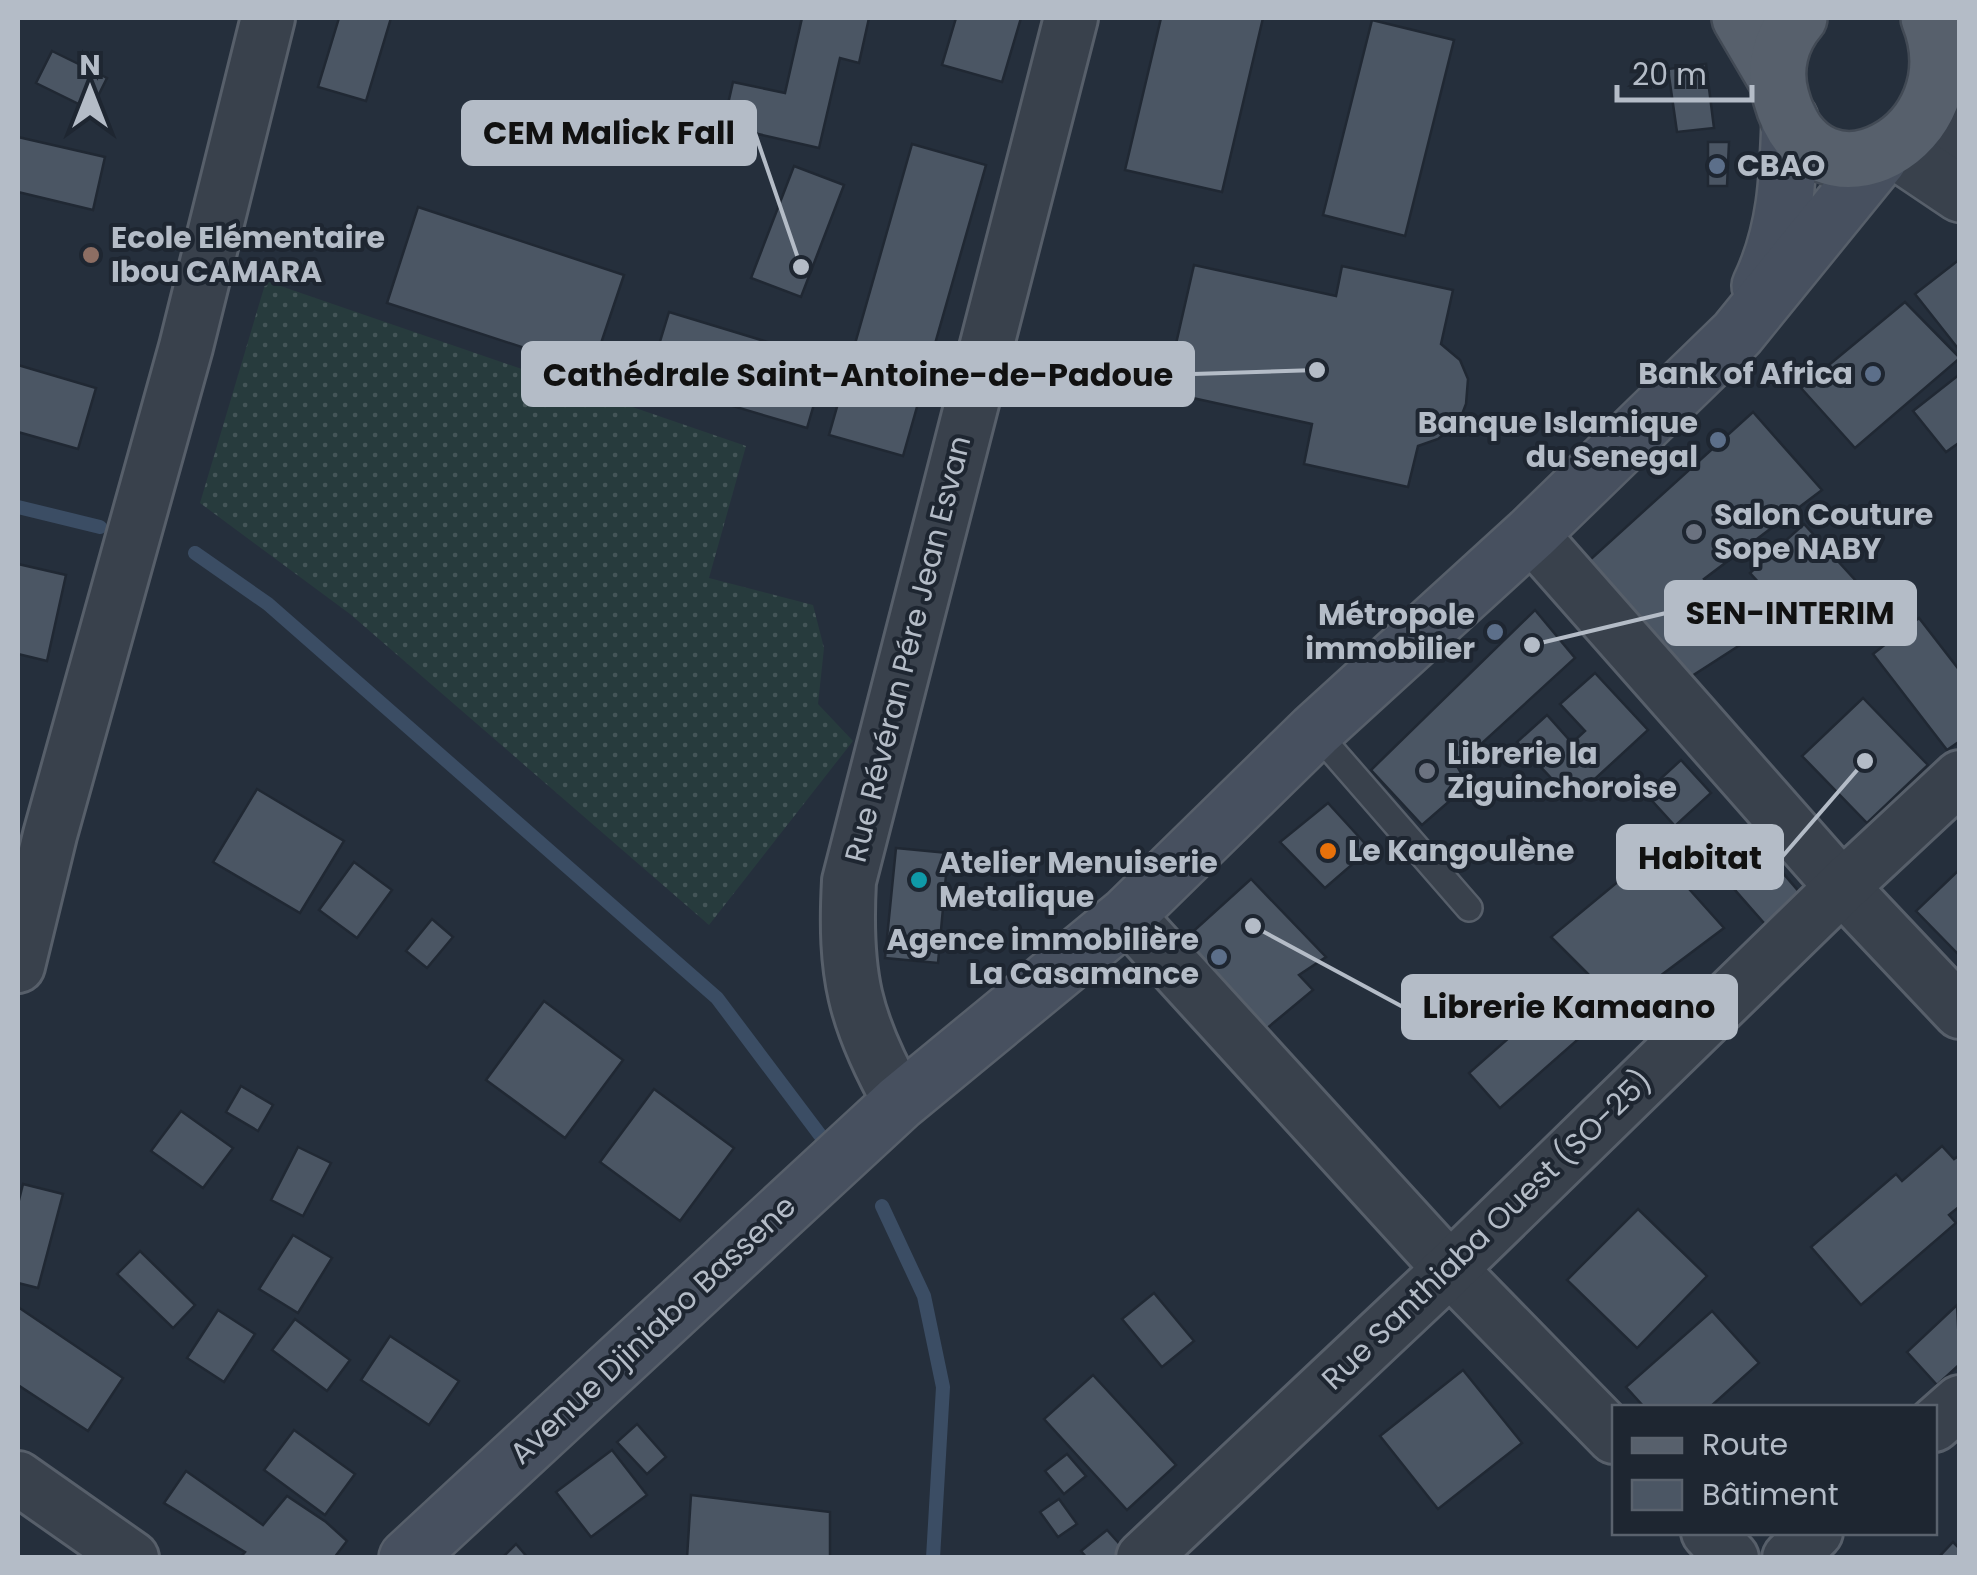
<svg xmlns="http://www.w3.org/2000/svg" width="1977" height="1575" font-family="Poppins,sans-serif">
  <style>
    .garden { fill: url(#garden-dots) }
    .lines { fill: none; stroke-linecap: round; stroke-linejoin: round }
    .stream { stroke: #3b4d64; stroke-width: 14 }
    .building { fill: #4b5664; stroke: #202833; stroke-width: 2.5 }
    .service-casing { stroke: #575f6a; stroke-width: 30 }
    .minor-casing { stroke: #575f6a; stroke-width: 58 }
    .tertiary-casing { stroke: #575f6a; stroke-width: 60 }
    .secondary-casing { stroke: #575f6a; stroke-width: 60 }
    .primary-casing { stroke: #424a55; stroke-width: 60 }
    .service { stroke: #39414c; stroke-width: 25 }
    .minor { stroke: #39414c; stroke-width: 52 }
    .tertiary { stroke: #39414c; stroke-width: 55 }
    .secondary { stroke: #47505f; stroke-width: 55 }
    .primary { stroke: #57606c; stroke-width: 55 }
    .service-dot { fill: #5c6f8a; stroke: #1e2631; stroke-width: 4 }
    .education-dot { fill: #8d6e63; stroke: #1e2631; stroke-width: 4 }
    .worship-dot { fill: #6b7280; stroke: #1e2631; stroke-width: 4 }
    .food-dot { fill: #e8710a; stroke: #1e2631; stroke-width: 4 }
    .culture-dot { fill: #0f9aa8; stroke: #1e2631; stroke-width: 4 }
    .labels { text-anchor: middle; stroke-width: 8; stroke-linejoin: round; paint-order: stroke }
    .poi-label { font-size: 30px; font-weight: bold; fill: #b4bcc7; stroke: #1e2631; text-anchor: start }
    .street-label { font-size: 30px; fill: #b4bcc7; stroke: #1e2631 }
    .leader { fill: none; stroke: #b4bcc7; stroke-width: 4 }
    .callout-dot { fill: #b4bcc7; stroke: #1e2631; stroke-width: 4 }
    .callout { fill: #b4bcc7; stroke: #b4bcc7; stroke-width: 4 }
    .callout-label { font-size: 32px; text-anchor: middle; font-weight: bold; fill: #111 }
  </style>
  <defs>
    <pattern id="garden-dots" width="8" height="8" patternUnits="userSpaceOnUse" patternTransform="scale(2.5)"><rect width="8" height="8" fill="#273b3d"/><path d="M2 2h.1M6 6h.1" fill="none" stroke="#445558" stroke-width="1.8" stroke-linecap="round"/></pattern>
  </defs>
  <rect width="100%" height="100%" fill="#252f3c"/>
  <path class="garden" d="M266,281L746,446L709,578L813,605L824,648L818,704L853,741L709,925L350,614L200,503Z"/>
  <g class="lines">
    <g class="stream">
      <path d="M18,507L100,527"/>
      <path d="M195,553L268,604L717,998L820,1135"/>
      <path d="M882,1206L924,1296L943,1387L933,1558"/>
    </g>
  </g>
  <g class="building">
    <path d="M339,18H391L366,101L318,87Z"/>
    <path d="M802,18H869L859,63L840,58L819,148L723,126L733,82L785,93Z"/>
    <path d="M956,18H1021L1002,82L942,65Z"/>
    <path d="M1161,18H1263L1222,192L1125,170Z"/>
    <path d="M1372,20L1454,40L1405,236L1323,215Z"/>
    <path d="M52,51L107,78L91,110L36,83Z"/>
    <path d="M1706,64L1714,128L1677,132L1668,69Z"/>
    <path d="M18,137L105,157L93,210L18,192Z"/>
    <path d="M1708,142H1729L1727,186H1708Z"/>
    <path d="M912,144L986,165L903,456L829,435Z"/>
    <path d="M794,166L844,185L801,297L751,278Z"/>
    <path d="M418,207L624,275L592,370L387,303Z"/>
    <path d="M1960,259V351L1915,294Z"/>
    <path d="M1194,265L1336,296L1342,266L1453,290L1441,344L1460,360L1468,379L1466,404L1459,422L1438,439L1418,446L1408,487L1304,464L1312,424L1165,392Z"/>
    <path d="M1905,302L1960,358L1855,448L1801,388Z"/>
    <path d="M669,312L827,360L807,428L648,381Z"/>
    <path d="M18,365L96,388L78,449L18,432Z"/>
    <path d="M1960,374V442L1946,452L1913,411Z"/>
    <path d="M1753,412L1822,490L1704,579L1754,636L1681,683L1581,568Z"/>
    <path d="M1804,524L1856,581L1802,630L1750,573Z"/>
    <path d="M18,564L66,575L47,661L18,654Z"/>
    <path d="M1535,610L1575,658L1457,766L1468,785L1422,825L1371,770Z"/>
    <path d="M1919,618L1960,671V741L1947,750L1873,654Z"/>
    <path d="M1595,673L1648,730L1572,800L1517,742L1547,715L1572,743L1585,731L1560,704Z"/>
    <path d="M1863,698L1928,765L1867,823L1802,756Z"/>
    <path d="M1681,760L1711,793L1675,826L1645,793Z"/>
    <path d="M257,789L344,841L300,913L213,862Z"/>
    <path d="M1328,803L1370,849L1325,888L1280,842Z"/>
    <path d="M896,848L948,853L938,963L885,958Z"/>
    <path d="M1655,851L1724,928L1620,1006L1551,937Z"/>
    <path d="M1771,859L1806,900L1771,931L1735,890Z"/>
    <path d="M354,862L392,890L357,938L319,910Z"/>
    <path d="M1960,869V952L1958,954L1916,911Z"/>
    <path d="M1251,879L1326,957L1299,975L1313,990L1254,1039L1166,956Z"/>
    <path d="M432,919L453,937L427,968L406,951Z"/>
    <path d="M1552,1000L1583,1035L1500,1108L1469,1073Z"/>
    <path d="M544,1001L623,1060L565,1138L486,1080Z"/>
    <path d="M241,1086L273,1105L258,1131L226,1112Z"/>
    <path d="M654,1089L734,1148L680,1221L600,1162Z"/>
    <path d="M181,1111L233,1148L203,1188L151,1151Z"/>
    <path d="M1942,1146L1954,1159L1960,1155V1206L1949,1215L1956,1223L1861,1305L1811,1247L1896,1174L1902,1181Z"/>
    <path d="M298,1147L331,1163L303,1216L271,1200Z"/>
    <path d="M23,1184L63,1194L38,1288L18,1283V1204Z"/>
    <path d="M1638,1209L1707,1276L1637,1348L1567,1280Z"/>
    <path d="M293,1235L332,1258L298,1313L259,1289Z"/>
    <path d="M140,1251L195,1305L173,1328L117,1274Z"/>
    <path d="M1154,1293L1194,1341L1162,1367L1122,1319Z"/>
    <path d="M1957,1305L1960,1364L1937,1385L1907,1352Z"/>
    <path d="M18,1307L123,1378L88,1431L18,1385Z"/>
    <path d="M218,1310L255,1334L224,1382L187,1358Z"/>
    <path d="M1712,1311L1759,1363L1709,1408H1645L1626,1387Z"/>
    <path d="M295,1319L350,1360L327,1391L272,1350Z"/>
    <path d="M390,1336L459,1381L429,1425L361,1380Z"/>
    <path d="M1463,1370L1522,1443L1438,1509L1380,1436Z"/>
    <path d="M1093,1375L1176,1465L1127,1510L1044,1419Z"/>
    <path d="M637,1424L666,1457L647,1474L617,1442Z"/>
    <path d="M294,1430L355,1474L325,1515L264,1470Z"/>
    <path d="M612,1450L647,1495L591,1537L556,1492Z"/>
    <path d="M1067,1454L1086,1476L1064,1494L1045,1471Z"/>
    <path d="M186,1471L263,1525L287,1496L326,1522L347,1541L334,1558H240L245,1552L164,1503Z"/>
    <path d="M691,1495L830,1512V1558H687Z"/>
    <path d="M1059,1499L1077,1524L1058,1537L1040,1512Z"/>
    <path d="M1107,1530L1124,1549L1114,1558H1087L1081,1551Z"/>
    <path d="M1953,1542L1960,1549V1558H1938Z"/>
    <path d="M516,1544L528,1558H502Z"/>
  </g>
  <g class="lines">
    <g class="service-casing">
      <path id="service" d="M1315,731L1469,908"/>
    </g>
    <g class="minor-casing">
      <g id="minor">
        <path d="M1531,534L1842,887L1960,1012"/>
        <path d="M1127,915L1450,1269L1614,1437"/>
        <path d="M18,966L50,835L186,347L268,18"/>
        <path d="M900,1102C854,1020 844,974 849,881L1071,18"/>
        <path d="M1934,1425L1960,1402"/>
        <path d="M18,1478L132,1558"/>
        <path d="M1708,1532L1732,1558"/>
        <path d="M1143,1558L1450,1269L1842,887L1960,777"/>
        <path d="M1789,1558L1816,1532"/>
      </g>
    </g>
    <g class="tertiary-casing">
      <g id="tertiary">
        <path d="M1943,109L1960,138"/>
        <path d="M1899,153L1960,194"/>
      </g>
    </g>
    <g class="secondary-casing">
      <g id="secondary">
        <path d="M1760,286C1786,232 1788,179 1790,119"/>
        <path d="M407,1558L900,1102L1127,915L1315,731L1531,534L1737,334L1879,159"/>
      </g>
    </g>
    <g class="primary-casing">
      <g id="primary">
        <path d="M1740,18L1777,81"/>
        <path d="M1799,18C1780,40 1773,69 1781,97C1815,224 1977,137 1929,18"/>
      </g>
    </g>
    <use href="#service" class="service"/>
    <use href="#minor" class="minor"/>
    <use href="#tertiary" class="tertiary"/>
    <use href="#secondary" class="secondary"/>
    <use href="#primary" class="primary"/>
  </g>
  <g class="service-dot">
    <circle cx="1717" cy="166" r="10"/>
    <circle cx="1873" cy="374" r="10"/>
    <circle cx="1718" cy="440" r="10"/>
    <circle cx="1495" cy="632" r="10"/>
    <circle cx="1219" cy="957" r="10"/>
  </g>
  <circle class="education-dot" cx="91" cy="255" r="10"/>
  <g class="worship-dot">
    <circle cx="1694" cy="532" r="10"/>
    <circle cx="1427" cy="771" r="10"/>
  </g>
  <circle class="food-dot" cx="1328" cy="851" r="10"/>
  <circle class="culture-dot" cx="919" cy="880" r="10"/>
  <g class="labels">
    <g class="poi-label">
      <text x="1737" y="176">CBAO</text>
      <text x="111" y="248">Ecole Elémentaire<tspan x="111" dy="34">Ibou CAMARA</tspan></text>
      <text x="1853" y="384" text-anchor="end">Bank of Africa</text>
      <text x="1698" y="433" text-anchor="end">Banque Islamique<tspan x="1698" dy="34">du Senegal</tspan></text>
      <text x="1714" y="525">Salon Couture<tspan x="1714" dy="34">Sope NABY</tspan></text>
      <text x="1475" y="625" text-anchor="end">Métropole<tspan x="1475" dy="34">immobilier</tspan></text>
      <text x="1447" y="764">Librerie la<tspan x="1447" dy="34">Ziguinchoroise</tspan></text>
      <text x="1348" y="861">Le Kangoulène</text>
      <text x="939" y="873">Atelier Menuiserie<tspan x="939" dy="34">Metalique</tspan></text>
      <text x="1199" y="950" text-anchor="end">Agence immobilière<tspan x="1199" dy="34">La Casamance</tspan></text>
    </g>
    <g class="street-label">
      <text transform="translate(908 649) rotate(-76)" y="10">Rue Révéran Pére Jean Esvan</text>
      <text transform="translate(1487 1230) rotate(-44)" y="10">Rue Santhiaba Ouest (SO-25)</text>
      <text transform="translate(653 1330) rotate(-43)" y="10">Avenue Djiniabo Bassene</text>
    </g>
  </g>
  <path class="leader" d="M801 267L755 133M1317 370L1193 374M1532 645L1666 613M1865 761L1782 857M1253 926L1403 1007"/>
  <g class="callout-dot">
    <circle cx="801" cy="267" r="10"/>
    <circle cx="1317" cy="370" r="10"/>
    <circle cx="1532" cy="645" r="10"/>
    <circle cx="1865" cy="761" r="10"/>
    <circle cx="1253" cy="926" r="10"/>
  </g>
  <g class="callout">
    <rect x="463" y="102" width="292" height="62" rx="10"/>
    <rect x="523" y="343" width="670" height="62" rx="10"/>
    <rect x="1666" y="582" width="249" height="62" rx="10"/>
    <rect x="1618" y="826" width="164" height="62" rx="10"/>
    <rect x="1403" y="976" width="333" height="62" rx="10"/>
  </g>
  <g class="callout-label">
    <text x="609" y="144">CEM Malick Fall</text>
    <text x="858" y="386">Cathédrale Saint-Antoine-de-Padoue</text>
    <text x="1790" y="624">SEN-INTERIM</text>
    <text x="1700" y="869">Habitat</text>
    <text x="1569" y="1018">Librerie Kamaano</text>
  </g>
  <rect width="1977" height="1575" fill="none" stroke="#b4bcc7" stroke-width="40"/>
  <rect x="1612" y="1405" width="325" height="130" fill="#1e2631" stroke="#5a626d" stroke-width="2.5"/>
  <rect x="1632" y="1438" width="50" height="15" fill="#57606c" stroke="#5a626d" stroke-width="2.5"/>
  <text x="1702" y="1455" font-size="30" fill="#b4bcc7">Route</text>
  <rect x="1632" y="1480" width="50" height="30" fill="#4b5664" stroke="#5a626d" stroke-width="2.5"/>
  <text x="1702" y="1505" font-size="30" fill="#b4bcc7">Bâtiment</text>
  <g transform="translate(90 90)" stroke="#1e2631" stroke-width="8" paint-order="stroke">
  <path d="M0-8L18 38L0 25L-18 38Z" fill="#b4bcc7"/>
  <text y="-15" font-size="28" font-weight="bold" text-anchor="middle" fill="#b4bcc7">N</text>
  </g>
  <path d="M1617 85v15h135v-15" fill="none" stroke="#b4bcc7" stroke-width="5"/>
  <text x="1632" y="85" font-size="30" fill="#b4bcc7" stroke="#1e2631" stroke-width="8" paint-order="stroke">20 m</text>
</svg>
